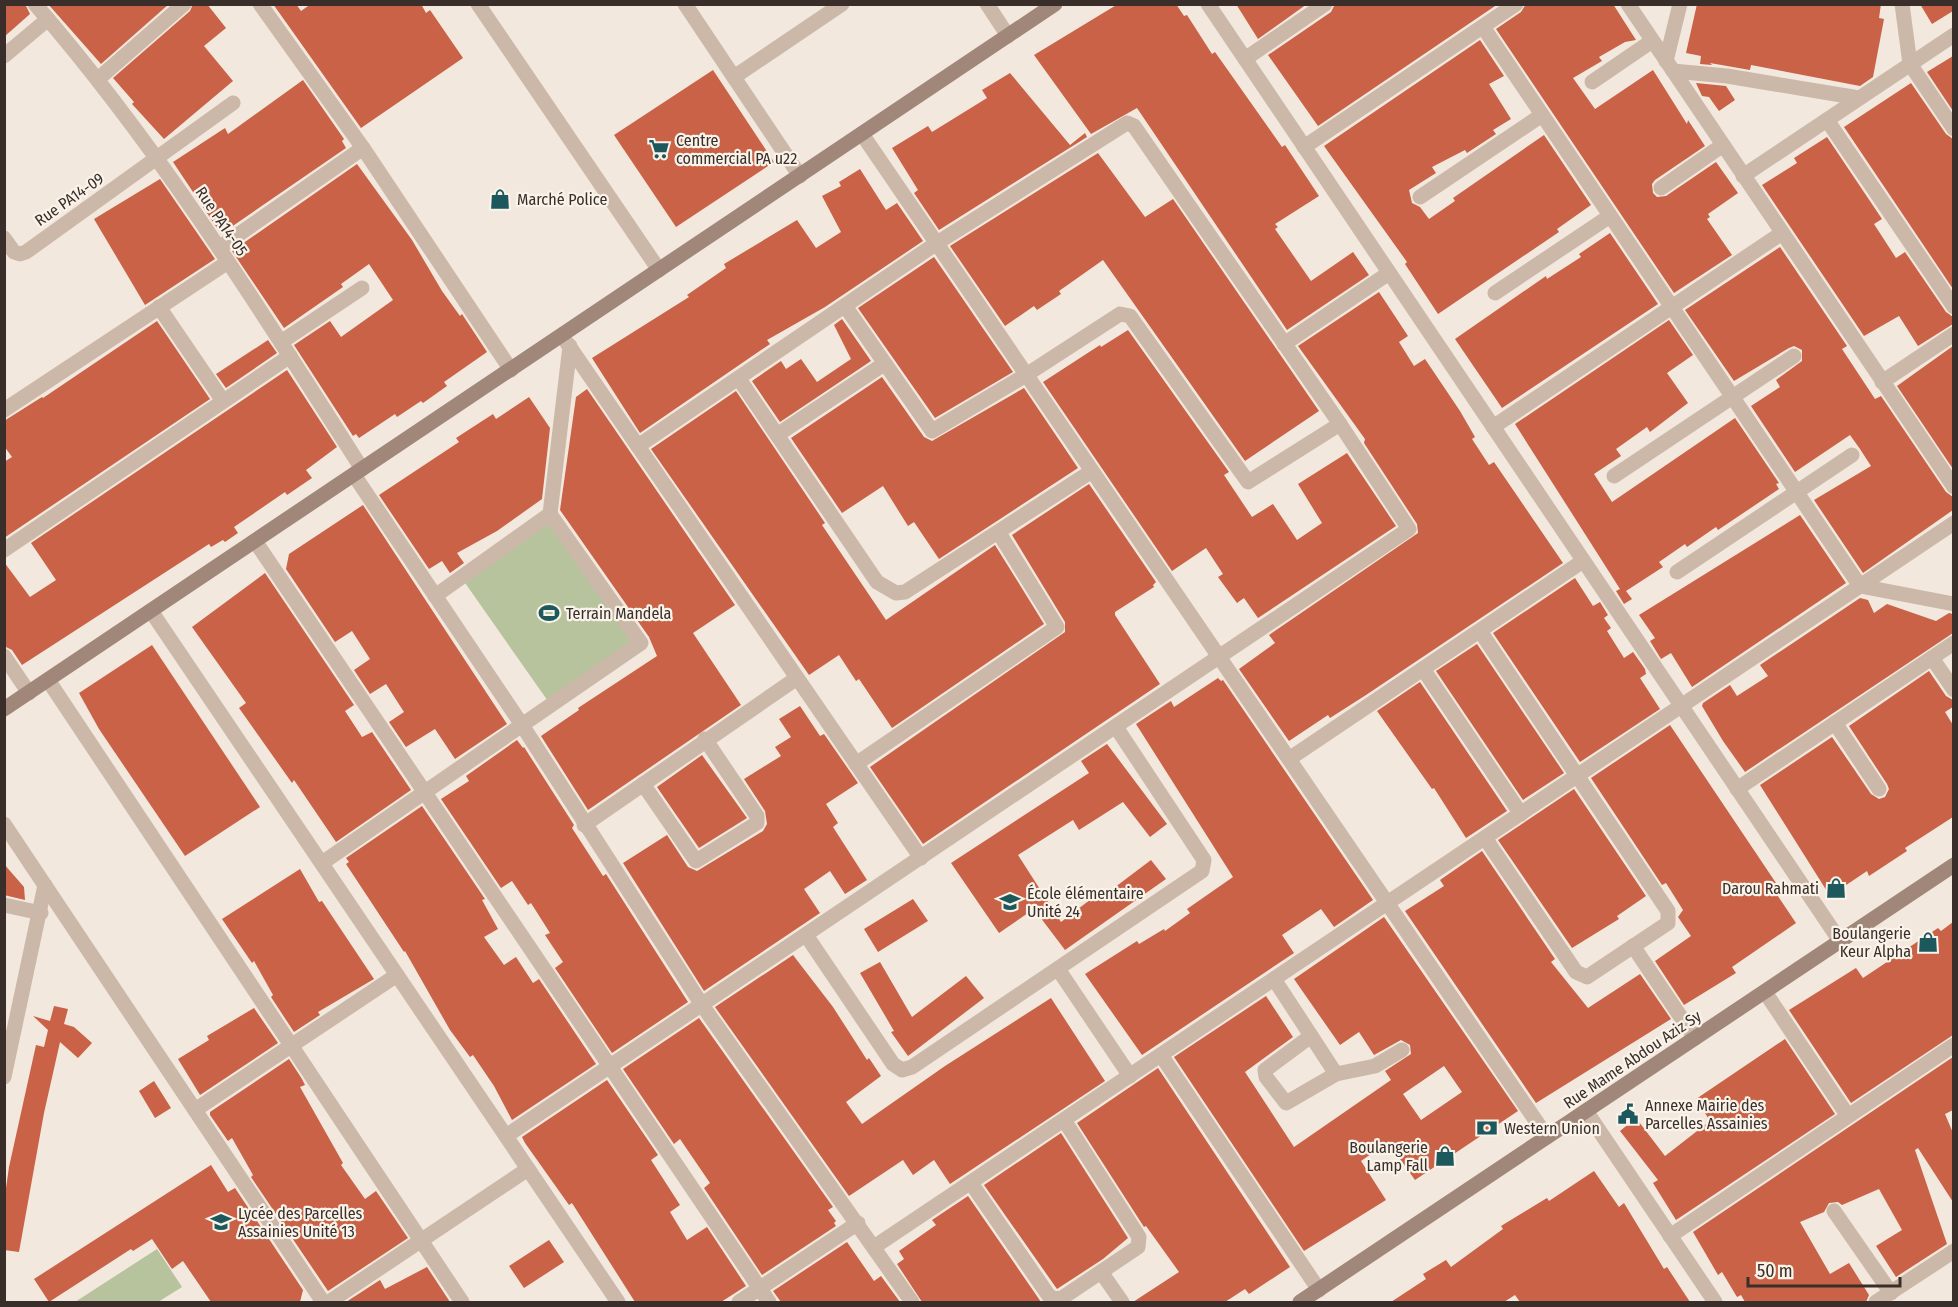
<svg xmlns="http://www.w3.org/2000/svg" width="1958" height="1307" font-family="'Fira Sans Condensed',sans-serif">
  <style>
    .green { fill: #b7c39d }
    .building { fill: #c96246; fill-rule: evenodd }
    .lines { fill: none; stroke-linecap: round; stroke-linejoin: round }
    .street { stroke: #ccb8a9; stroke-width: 15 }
    .secondary { stroke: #a0877a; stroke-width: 15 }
    .labels { text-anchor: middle; stroke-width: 4.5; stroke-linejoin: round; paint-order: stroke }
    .poi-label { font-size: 16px; fill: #392e29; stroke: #faf3ea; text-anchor: start }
    .street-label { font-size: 16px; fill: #392e29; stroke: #faf3ea }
  </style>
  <rect width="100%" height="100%" fill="#f3e8de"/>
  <g class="green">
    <path d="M549,521L635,647L550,704L463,580Z"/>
    <path d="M157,1249L182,1287L158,1302H75Z"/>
  </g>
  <g class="building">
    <path d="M4,4H25L30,14L4,37Z"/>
    <path d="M48,4H169L101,64Z"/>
    <path d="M193,4H207L226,28L204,46L233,81L164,139L132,104L134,102L113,78L190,11Z"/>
    <path d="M273,4H296L301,11L311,4H421L426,13L430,10L463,58L361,128Z"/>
    <path d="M1118,4H1176L1184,16L1187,15L1212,54L1215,52L1282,147L1285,145L1319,196L1275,224L1278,227L1275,229L1311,281L1353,252L1369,275L1287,330L1137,108L1091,134L1034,55Z"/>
    <path d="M1236,4H1307L1258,39Z"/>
    <path d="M1335,4H1498L1318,126L1268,55L1331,12Z"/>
    <path d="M1526,4H1613L1636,40L1625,42L1599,57L1602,61L1573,78L1595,109L1653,70L1687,124L1688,120L1705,146L1655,180L1652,184L1653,193L1657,197L1666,196L1716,162L1738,193L1708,214L1710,217L1707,219L1732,255L1674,293L1496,29L1521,12Z"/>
    <path d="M1697,4H1881L1879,18L1884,19L1873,77L1860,86L1751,65L1750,70L1710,63L1712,65L1700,64L1701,56L1686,53Z"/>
    <path d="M1920,4H1953V11L1932,24Z"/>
    <path d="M1480,40L1504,76L1489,84L1511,119L1493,130L1496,134L1467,153L1465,150L1432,167L1436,173L1409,190L1412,203L1420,207L1429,219L1455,201L1453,198L1544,135L1591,205L1557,229L1559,232L1438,314L1405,264L1407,262L1324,146Z"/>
    <path d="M1953,56V111L1927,72Z"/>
    <path d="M713,70L774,162L676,227L614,135Z"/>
    <path d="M1010,73L1070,145L1085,133L1087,137L939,230L914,193L918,190L892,148L928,126L932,132L987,98L982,90Z"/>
    <path d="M303,80L344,139L342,141L346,148L221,234L173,162L225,128L228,134Z"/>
    <path d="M1696,83L1726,86L1735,100L1719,111L1709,97L1702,96Z"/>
    <path d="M1911,83L1946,134L1953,139V289L1844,127Z"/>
    <path d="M1827,137L1882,219L1874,224L1896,258L1905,252L1946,312L1953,317V324L1918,346L1899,316L1864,336L1762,185L1797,163L1794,158Z"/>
    <path d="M1098,153L1145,217L1173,199L1319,411L1245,461L1103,260L1059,291L1061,294L1037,310L1034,306L1005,326L950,246Z"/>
    <path d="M357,164L412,240L442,291L460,316L462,314L487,352L444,382L447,386L423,403L421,401L397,417L395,414L359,438L356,434L353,436L294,345L330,321L341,337L393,300L369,264L341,284L343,287L284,328L232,251Z"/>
    <path d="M860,169L886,210L897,203L923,241L825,307L767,340L770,344L640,433L592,358L689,297L687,295L726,268L724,264L797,220L816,248L841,232L822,196L841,186L839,182Z"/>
    <path d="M160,179L215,259L145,305L94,219Z"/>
    <path d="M1610,233L1658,304L1502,408L1455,339L1546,276L1547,279L1581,257L1579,254Z"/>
    <path d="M1780,247L1847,346L1842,349L1875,399L1881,396L1946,492L1953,497V510L1863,573L1814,500L1871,466L1860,449L1850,435L1795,472L1751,406L1780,387L1776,380L1802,361V350L1794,346L1789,348L1734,381L1685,310Z"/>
    <path d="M934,257L1013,372L935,418L858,308Z"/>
    <path d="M1379,292L1408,336L1399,342L1414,366L1425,359L1460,411L1475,437L1472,439L1489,465L1494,462L1563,563L1366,695L1330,718L1328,715L1289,741L1239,669L1275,643L1269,635L1418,533L1417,524L1364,443L1365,439L1298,346Z"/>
    <path d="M842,319L871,361L780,422L752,381L781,361L786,369L801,359L817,382L851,359L834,325Z"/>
    <path d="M1669,320L1693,355L1667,373L1688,403L1650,432L1647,427L1616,449L1621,456L1594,474L1612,502L1735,418L1779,483L1776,484L1779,489L1718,530L1716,527L1687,547L1685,544L1659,562L1663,567L1626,591L1632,599L1624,604L1616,591L1620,589L1515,424Z"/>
    <path d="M157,321L210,399L4,538V462L12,457L4,446V421L42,397L43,398Z"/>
    <path d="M1128,330L1229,472L1224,475L1252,517L1273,504L1297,540L1322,523L1298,484L1347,453L1396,526L1258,618L1244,598L1237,603L1218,577L1223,574L1206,548L1172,571L1043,382L1100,345L1101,347Z"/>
    <path d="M268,340L277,353L226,388L216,374Z"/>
    <path d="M1953,346V469L1897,386Z"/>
    <path d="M287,370L337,447L306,470L312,478L287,495L285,492L234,527L238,533L225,542L223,540L211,547L209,544L22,665L12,650L4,646V562L30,597L56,580L31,543Z"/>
    <path d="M882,377L924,437L932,441L1024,388L1078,468L939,559L914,522L908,526L883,486L842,513L791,438Z"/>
    <path d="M587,389L735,605L693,633L741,705L588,810L541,736L579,710L578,708L657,656L649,637L560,510L576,397Z"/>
    <path d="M736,391L825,523L822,525L886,620L995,545L1044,624L892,728L859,679L856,681L839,655L809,675L651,449Z"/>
    <path d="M529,397L550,428L542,499L497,531L457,553L464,563L450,573L442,561L429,569L379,495L459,442L456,438L493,414L496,419Z"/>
    <path d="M1089,484L1156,582L1153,585L1154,587L1115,612V615L1160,684L923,844L870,767L1065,632V622L1012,535Z"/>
    <path d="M363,505L507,724L455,759L435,729L406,747L389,722L404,712L386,684L370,694L354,670L370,659L352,631L335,642L286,569L289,554Z"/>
    <path d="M1800,515L1846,583L1692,687L1671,653L1661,659L1650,641L1655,638L1639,615Z"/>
    <path d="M265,573L354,705L345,711L362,737L372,732L411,790L336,842L294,780L292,783L239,708L246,703L192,627Z"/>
    <path d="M1575,578L1593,606L1600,602L1608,615L1604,618L1611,628L1607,631L1624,658L1633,652L1645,669L1646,674L1640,678L1660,709L1580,762L1493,633Z"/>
    <path d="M1860,598L1868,600L1874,613L1887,604L1936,621L1949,613L1953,614V633L1745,772L1723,741L1702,706L1703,703L1730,685L1737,696L1768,676L1760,665Z"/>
    <path d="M1477,644L1564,773L1523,800L1436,671Z"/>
    <path d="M152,645L260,807L185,856L99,729L79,693Z"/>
    <path d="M1929,671L1946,696L1953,700V707L1945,712L1953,725V817L1905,848L1907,851L1869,876L1867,871L1830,896L1760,785L1832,737L1871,794L1879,799L1885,797L1889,789L1887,784L1849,726Z"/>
    <path d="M1218,678L1221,681L1223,680L1373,900L1334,927L1321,909L1282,935L1294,953L1142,1055L1085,974L1137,941L1139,944L1164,929L1165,931L1190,913L1187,909L1233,877L1136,724L1171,701L1174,707Z"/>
    <path d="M1420,682L1507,811L1466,838L1434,788L1432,789L1377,711Z"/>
    <path d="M800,706L820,736L824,734L858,783L826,804L838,823L833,827L867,880L845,894L830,871L804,889L820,913L704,991L623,863L667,835L688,867L697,871L763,831L767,824L765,811L744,779L781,756L775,747L791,737L779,719Z"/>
    <path d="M1670,725L1776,883L1771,886L1796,923L1732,967L1736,973L1684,1005L1655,961L1691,936L1678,917L1683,910L1666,883L1662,885L1591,778Z"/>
    <path d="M517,740L523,748L524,747L574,825L572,828L603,876L606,874L688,1002L612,1053L555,968L563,962L545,935L550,933L531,903L528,905L512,881L501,888L441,799L469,781L466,776Z"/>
    <path d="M1107,744L1167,824L1150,837L1123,802L1079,830L1073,820L1018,855L1061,922L1095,896L1098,900L1151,860L1166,879L1065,950L1034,909L999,933L951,863L1089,773L1081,761Z"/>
    <path d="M702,755L747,818L699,848L657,787Z"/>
    <path d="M1574,789L1646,896L1617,916L1619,919L1572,948L1498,840Z"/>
    <path d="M422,806L485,899L482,900L498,929L484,937L504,965L516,957L533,983L539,979L596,1064L512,1120L494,1086L473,1055L470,1057L450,1030L405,951L404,952L346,864L349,862L346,858Z"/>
    <path d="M1482,851L1555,959L1551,962L1588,1008L1640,974L1671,1019L1536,1103L1405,911L1444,886L1440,880Z"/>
    <path d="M4,864L24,887L25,900L4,895Z"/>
    <path d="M300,869L319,902L322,901L374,979L318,1012L320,1015L294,1032L271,997L273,995L254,961L252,963L222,919Z"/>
    <path d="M913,899L928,921L878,952L864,929Z"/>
    <path d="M1384,917L1518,1111L1415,1180L1388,1142L1361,1161L1386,1200L1304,1251L1174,1057L1266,996L1293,1037L1245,1072L1294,1147L1391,1080L1385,1071L1411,1054L1410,1045L1401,1040L1374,1055L1359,1032L1340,1045L1294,979ZM1444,1066L1462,1092L1421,1120L1403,1094Z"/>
    <path d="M1953,922V1035L1851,1103L1789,1010L1856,968L1863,978L1938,928L1941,931Z"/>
    <path d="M793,955L833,1007L867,1060L869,1058L881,1076L846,1102L862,1124L945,1066L1051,998L1105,1081L950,1184L934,1160L913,1175L903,1160L849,1196L715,1007Z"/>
    <path d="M880,962L912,1017L966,976L984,998L908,1056L891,1032L894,1031L860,973Z"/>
    <path d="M54,1006L68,1009L64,1024L74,1027L92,1043L78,1058L60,1042L44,1113L19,1252L4,1250V1202L9,1167L36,1045L44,1047L48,1030L33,1016L50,1021Z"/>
    <path d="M254,1008L278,1043L200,1095L178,1059L209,1040L207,1036Z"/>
    <path d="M699,1018L833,1207L828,1210L836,1221L834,1223L836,1226L762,1275L704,1188L710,1183L680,1139L674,1144L623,1069Z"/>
    <path d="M1785,1039L1835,1114L1676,1220L1653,1183L1658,1180L1620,1131L1636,1118L1665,1156L1710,1121L1696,1099Z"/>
    <path d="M1953,1057V1110L1945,1114L1953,1133V1202L1918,1148L1915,1150L1947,1244L1896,1277L1876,1246L1902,1230L1879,1189L1842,1205L1838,1202L1829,1203L1824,1212L1800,1222L1830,1274L1849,1263L1869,1295L1866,1302H1745L1741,1295L1737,1297L1722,1272L1718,1275L1693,1232Z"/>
    <path d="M289,1059L302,1079L305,1085L300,1087L343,1163L341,1165L365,1199L376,1191L408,1238L328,1291L251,1177L253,1175L232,1138L228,1141L210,1115V1112Z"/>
    <path d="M1158,1068L1290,1267L1249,1294L1245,1289L1225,1302H1133L1179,1272L1146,1226L1144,1227L1077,1123Z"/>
    <path d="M607,1080L658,1155L651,1160L680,1205L670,1212L687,1240L707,1227L746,1286L721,1302H635L572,1203L569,1205L525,1143L522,1137Z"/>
    <path d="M154,1081L171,1108L155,1118L139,1091Z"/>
    <path d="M1061,1133L1128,1238L1103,1259L1057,1289L984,1185Z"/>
    <path d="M211,1165L228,1192L235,1188L303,1290L300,1302H211L183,1261L172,1269L152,1239L133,1251L131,1249L49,1302L34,1279Z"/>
    <path d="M1594,1171L1619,1207L1624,1203L1664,1269L1667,1267L1690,1302H1520L1515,1295L1504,1302H1391L1426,1279L1423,1274L1446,1260L1451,1267L1503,1229L1501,1226L1547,1198L1549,1201Z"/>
    <path d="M968,1196L1041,1302H922L897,1264L904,1259L899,1251L936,1225L932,1220Z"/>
    <path d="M549,1240L564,1262L524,1288L509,1266Z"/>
    <path d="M847,1242L874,1281L881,1276L900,1302H781L773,1291Z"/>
    <path d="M427,1267L450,1302H346L380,1280L385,1289Z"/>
  </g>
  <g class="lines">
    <g class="street">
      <path d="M35,4C160,148 260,309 362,469"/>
      <path d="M260,4L363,148L511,370"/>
      <path d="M478,4L659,270"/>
      <path d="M685,4L800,176"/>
      <path d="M987,4L1008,36"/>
      <path d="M1208,4L1840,941"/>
      <path d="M1628,4L1954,487"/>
      <path d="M1902,4L1910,64L1954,129"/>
      <path d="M1483,27L1860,586L1954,604"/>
      <path d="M4,56L48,19"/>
      <path d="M1245,59L1325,4"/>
      <path d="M1666,61L1680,4"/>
      <path d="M1673,71L1727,76L1859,98"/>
      <path d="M734,77L842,4"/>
      <path d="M98,79L184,4"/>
      <path d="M1592,82L1652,41"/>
      <path d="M1827,120L1954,307"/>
      <path d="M862,134L1547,1137"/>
      <path d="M1304,147L1516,4"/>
      <path d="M1743,176L1954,35"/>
      <path d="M1661,188L1723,145"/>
      <path d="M1420,197L1542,115"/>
      <path d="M4,238L14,252L20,254L26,252L233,103"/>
      <path d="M219,248L363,148"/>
      <path d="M1495,293L1610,216"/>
      <path d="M845,306L932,431L1026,375L1120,314L1130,316L1248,482L1340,424"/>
      <path d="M159,307L223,401"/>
      <path d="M281,342L362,288"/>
      <path d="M567,343L921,858"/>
      <path d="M1284,344L1389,273"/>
      <path d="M739,379L877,582L896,593L905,592L1092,471"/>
      <path d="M1882,382L1954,334"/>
      <path d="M4,410L228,262"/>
      <path d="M1493,427L1782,233"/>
      <path d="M777,435L884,364"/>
      <path d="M354,475L522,725L702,1005L912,1302"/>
      <path d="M1614,476L1794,356"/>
      <path d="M255,541L769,1302"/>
      <path d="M4,550L290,356"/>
      <path d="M1677,572L1852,455"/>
      <path d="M435,596L550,514"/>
      <path d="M151,611L618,1302"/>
      <path d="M1480,631L1668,911V923L1587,977L1576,972L1485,838"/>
      <path d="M4,656L29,693"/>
      <path d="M1932,658L1954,690"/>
      <path d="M1423,669L1521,814"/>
      <path d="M48,680L462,1302"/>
      <path d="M1835,723L1879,789"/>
      <path d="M1289,759L1583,561"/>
      <path d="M856,764L1057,627L999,533"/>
      <path d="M643,784L696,861L757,823V816L705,739"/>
      <path d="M1737,789L1954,643"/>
      <path d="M4,824L323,1302"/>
      <path d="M584,825L797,678"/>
      <path d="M322,863L641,643L550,514L570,346"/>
      <path d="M4,905L41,913"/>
      <path d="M806,935L893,1064L902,1070L912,1067L1202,871L1204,860L1116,727"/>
      <path d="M1633,946L1695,1038"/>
      <path d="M1058,969L1130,1076"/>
      <path d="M1274,979L1336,1074"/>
      <path d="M1765,992L1848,1116"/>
      <path d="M1311,1036L1265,1070L1266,1077L1286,1103L1336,1074L1375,1066L1402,1050"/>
      <path d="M1161,1055L1319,1290"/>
      <path d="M4,1077L45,885"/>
      <path d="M195,1110L397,975"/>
      <path d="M1586,1111L1715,1302"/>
      <path d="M506,1136L1409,529L1340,424L1134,126L1127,123L937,243L638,446"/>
      <path d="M971,1183L1049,1296L1055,1299L1062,1298L1138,1247L1139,1237L1064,1120"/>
      <path d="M1834,1211L1891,1293"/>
      <path d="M1670,1236L1954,1045"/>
      <path d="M874,1247L1954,523"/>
      <path d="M1101,1272L1122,1302"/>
      <path d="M329,1302L528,1169"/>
      <path d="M739,1302L858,1223"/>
      <path d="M1876,1302L1954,1251"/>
    </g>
    <g class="secondary">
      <path d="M4,709L1055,4"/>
      <path d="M1300,1302L1954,865"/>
    </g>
  </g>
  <defs>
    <g id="supermarket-bare" transform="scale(1.62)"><path d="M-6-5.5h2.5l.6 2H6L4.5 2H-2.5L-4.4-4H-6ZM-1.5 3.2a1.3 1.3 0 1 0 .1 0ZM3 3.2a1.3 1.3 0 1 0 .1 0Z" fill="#1d595c" stroke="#faf3ea" stroke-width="2.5" paint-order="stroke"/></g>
    <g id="shop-bare" transform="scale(1.62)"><path d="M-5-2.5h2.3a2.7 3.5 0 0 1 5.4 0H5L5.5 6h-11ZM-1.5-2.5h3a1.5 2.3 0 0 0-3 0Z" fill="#1d595c" stroke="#faf3ea" stroke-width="2.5" paint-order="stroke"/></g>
    <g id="stadium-bare" transform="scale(1.62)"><path d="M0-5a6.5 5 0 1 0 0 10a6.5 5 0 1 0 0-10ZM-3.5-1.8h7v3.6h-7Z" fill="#1d595c" stroke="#faf3ea" stroke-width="2.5" paint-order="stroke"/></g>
    <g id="school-bare" transform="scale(1.62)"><path d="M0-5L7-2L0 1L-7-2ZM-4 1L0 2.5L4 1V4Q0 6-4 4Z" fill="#1d595c" stroke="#faf3ea" stroke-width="2.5" paint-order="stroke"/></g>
    <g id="civic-bare" transform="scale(1.62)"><path d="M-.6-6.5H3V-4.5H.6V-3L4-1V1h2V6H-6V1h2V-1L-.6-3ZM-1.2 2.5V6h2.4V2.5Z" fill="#1d595c" stroke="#faf3ea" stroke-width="2.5" paint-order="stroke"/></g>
    <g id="bank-bare" transform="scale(1.62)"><path d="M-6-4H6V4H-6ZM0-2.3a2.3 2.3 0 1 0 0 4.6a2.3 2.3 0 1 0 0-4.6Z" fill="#1d595c" stroke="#faf3ea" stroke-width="2.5" paint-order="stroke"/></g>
  </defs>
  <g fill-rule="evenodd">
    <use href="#supermarket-bare" x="659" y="149"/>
    <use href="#shop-bare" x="500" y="199"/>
    <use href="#stadium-bare" x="549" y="613"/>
    <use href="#shop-bare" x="1836" y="888"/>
    <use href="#school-bare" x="1010" y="902"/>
    <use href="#shop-bare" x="1928" y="942"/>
    <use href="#civic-bare" x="1628" y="1114"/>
    <use href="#bank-bare" x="1487" y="1128"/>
    <use href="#shop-bare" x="1445" y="1156"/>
    <use href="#school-bare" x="221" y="1222"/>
  </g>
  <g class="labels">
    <g class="poi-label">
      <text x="676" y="146">Centre<tspan x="676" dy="18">commercial PA u22</tspan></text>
      <text x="517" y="205">Marché Police</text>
      <text x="566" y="619">Terrain Mandela</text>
      <text x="1819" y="894" text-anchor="end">Darou Rahmati</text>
      <text x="1027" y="899">École élémentaire<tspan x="1027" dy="18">Unité 24</tspan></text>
      <text x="1911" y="939" text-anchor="end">Boulangerie<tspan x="1911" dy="18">Keur Alpha</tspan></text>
      <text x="1645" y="1111">Annexe Mairie des<tspan x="1645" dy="18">Parcelles Assainies</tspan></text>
      <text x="1504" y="1134">Western Union</text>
      <text x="1428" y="1153" text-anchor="end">Boulangerie<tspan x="1428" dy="18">Lamp Fall</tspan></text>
      <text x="238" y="1219">Lycée des Parcelles<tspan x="238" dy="18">Assainies Unité 13</tspan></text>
    </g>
    <g class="street-label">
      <text transform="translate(69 199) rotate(-35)" y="6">Rue PA14-09</text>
      <text transform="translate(222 221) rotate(56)" y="6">Rue PA14-05</text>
      <text transform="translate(1632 1059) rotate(-34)" y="6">Rue Mame Abdou Aziz Sy</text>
    </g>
  </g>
  <rect width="1958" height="1307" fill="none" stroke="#392e29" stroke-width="12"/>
  <path d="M1748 1277v9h152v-9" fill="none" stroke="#392e29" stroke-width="3"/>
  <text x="1757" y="1277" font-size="18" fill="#392e29" stroke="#faf3ea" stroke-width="4.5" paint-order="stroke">50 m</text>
</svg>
